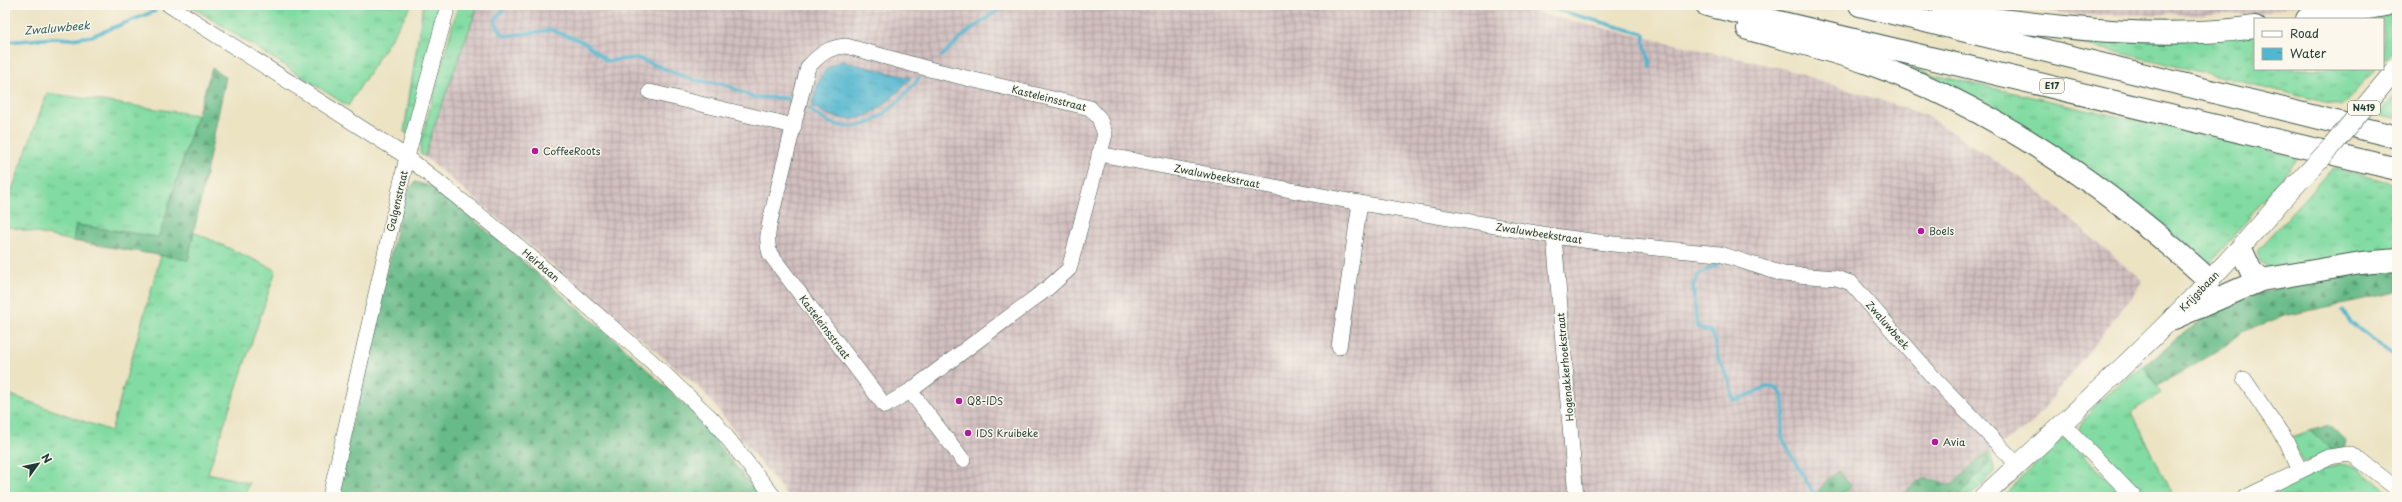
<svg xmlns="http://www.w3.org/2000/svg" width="2402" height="502" font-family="'Playpen Sans',sans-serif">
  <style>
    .industrial { fill: url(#industrial-grid) }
    .grass { fill: url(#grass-tufts); stroke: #508c6b }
    .forest { fill: url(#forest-firs); stroke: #447c5e }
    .water { fill: url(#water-ripples); stroke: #387a82 }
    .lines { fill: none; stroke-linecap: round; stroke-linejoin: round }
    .stream { stroke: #51b6cf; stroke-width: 3.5 }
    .minor-casing { stroke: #3e5649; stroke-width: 16 }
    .major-casing { stroke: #3e5649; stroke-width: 20 }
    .highway-casing { stroke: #3e5649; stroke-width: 24 }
    .minor { stroke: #fff; stroke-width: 15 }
    .major { stroke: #fff; stroke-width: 19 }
    .highway { stroke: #fff; stroke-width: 22 }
    .major-bridge-casing { stroke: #3e5649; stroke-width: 20; stroke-linecap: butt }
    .major-bridge { stroke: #fff; stroke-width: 19 }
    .poi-dot { fill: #b5179e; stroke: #fbf7ec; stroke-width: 1.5 }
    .labels { text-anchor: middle; stroke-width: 3; stroke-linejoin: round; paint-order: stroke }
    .shield { fill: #fbf7ec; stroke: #61756b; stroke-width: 1 }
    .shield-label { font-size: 9px; font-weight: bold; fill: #1f3d34 }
    .street-label { font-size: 10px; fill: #1f3d34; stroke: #fbf7ec }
    .poi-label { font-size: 10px; fill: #1f3d34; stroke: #fbf7ec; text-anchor: start }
    .water-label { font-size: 11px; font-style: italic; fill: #2e6162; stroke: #fbf7ec }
  </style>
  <defs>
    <pattern id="industrial-grid" width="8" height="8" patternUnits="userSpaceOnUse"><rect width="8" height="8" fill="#d2bfc0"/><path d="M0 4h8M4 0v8" fill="none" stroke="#aa9c9d"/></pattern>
    <pattern id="grass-tufts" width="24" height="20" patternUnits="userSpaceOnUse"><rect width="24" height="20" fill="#81dba2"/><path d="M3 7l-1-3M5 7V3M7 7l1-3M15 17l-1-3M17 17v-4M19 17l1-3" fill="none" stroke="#69b385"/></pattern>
    <pattern id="forest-firs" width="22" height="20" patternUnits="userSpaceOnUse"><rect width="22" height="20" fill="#68bb88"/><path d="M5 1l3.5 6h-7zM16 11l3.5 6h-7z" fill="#559970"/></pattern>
    <pattern id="water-ripples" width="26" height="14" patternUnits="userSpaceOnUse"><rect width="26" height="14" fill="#51b6cf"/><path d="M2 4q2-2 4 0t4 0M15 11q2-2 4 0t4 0" fill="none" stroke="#4395a9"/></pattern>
  </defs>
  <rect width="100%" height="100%" fill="#fbf7ec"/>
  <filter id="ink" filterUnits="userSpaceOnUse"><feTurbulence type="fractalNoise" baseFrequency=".025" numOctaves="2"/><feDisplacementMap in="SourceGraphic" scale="8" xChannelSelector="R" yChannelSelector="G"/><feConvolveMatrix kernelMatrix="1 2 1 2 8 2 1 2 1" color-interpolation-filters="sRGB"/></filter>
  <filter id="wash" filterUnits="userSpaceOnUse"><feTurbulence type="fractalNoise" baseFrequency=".012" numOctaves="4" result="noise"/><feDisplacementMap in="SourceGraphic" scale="16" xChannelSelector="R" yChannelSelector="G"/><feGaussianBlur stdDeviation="0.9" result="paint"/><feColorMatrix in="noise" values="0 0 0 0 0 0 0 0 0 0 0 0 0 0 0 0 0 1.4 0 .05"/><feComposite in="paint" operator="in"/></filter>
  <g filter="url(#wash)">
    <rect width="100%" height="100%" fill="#ece3c3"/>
    <g class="industrial">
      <path d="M478,5H1501L1786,69L1925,115L2029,183L2143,282L2031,425L1984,455L1950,486L1931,478L1920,479L1900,497H1845L1843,495L1815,494L1818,497H788L702,390L425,157L432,132Z"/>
      <path d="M2015,5H2301L2256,14L2074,15Z"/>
    </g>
    <g class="grass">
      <path d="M189,5H412L348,106Z"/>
      <path d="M423,5H441L409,135L404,132Z"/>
      <path d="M458,5H478L432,132L425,157L420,153L421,141Z"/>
      <path d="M2379,11L2397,12V47L2383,62V19H2340Z"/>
      <path d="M2029,31L2255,32V69H2376L2342,106Z"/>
      <path d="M1886,64L2299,157L2210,264H2199L2066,157Z"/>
      <path d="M2397,92V119L2379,114Z"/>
      <path d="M47,93L197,115L159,237L76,225L73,241L5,226V209Z"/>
      <path d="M2333,168L2397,184V250L2274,271L2260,261L2258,250Z"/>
      <path d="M194,232L276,270L208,473L249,483L245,497H5V393L111,431L161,255L188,260Z"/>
      <path d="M2144,366L2161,394L2132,412L2173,497H2145L2108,458L2100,457L2078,433C2083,409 2124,380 2144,366Z"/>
      <path d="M2310,431L2333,451L2303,463L2290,437Z"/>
      <path d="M2063,438L2071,441L2124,497H2002Z"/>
      <path d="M1990,452L1995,472L1969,497H1957L1989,464L1988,457L1984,455Z"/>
      <path d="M2338,464C2362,465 2376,484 2394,497H2267L2321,469Z"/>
    </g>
    <g class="forest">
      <path d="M212,68L226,77L188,260L73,241L76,225L159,237Z"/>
      <path d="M415,182L433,187L448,198L622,346L690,410L761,497H335L403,200L409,189Z"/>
      <path d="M2397,267V292L2284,316L2244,331L2222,348L2157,386L2144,366C2162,351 2180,335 2199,322C2255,284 2332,277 2397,267Z"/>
      <path d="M2329,425L2346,440L2344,449L2333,451L2310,431Z"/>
      <path d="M1984,455L1988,457L1989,464L1957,497H1900C1922,477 1921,474 1950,486Z"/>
      <path d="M1838,470L1851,486L1843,495L1845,497H1818L1815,494Z"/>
    </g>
    <path class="water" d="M841,61L911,78C878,112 859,135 812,106C818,84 818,70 841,61Z"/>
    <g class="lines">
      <g class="stream">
        <path d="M508,5L497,17L495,22L501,32L506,36L552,30L584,42L607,61L637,58L693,80L724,84L752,97L786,98L790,100"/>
        <path d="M1539,5L1644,34C1643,48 1649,53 1650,67"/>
        <path d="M5,42L56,38L71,39L92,36L155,11"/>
        <path d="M942,56L965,34L1005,5"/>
        <path d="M809,109C855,149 889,115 919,78"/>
        <path d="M1718,264L1698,275L1693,286L1697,327L1710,331L1713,336L1719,361L1729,379L1733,400C1745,400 1764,384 1773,387C1792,394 1781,422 1782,435C1784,446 1809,485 1816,497"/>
        <path d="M2343,311L2351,323L2397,358"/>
      </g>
    </g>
  </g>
  <g filter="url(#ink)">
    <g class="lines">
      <g class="minor-casing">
        <g id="minor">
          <path d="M169,5L407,157L517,245L651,361L714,421L774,497"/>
          <path d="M846,46L929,69L1090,108L1099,118L1105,134L1069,269L1048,288L910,391L885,406L770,254C766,242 768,233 770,221L808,67C820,54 829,47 846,46Z"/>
          <path d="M650,92L794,126"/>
          <path d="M1099,154L1360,203L1554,236L1613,244L1720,254L1783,274L1836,278L1851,283L1934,378L2018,465"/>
          <path d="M1554,236L1576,497"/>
          <path d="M1339,347L1360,203"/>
          <path d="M2244,379L2287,442L2300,471"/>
          <path d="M910,391L963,460"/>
          <path d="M2062,423L2134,497"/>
          <path d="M330,497L407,157L448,5"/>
          <path d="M2246,497L2329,457L2348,454L2356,457L2397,489"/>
        </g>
      </g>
      <g class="major-casing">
        <path id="major" d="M1983,497C2086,402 2191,307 2282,200"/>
      </g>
      <g class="highway-casing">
        <g id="highway">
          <path d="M1707,5L2397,169"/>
          <path d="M1860,5L2397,137"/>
          <path d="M1943,13C2042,25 2156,42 2255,27"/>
          <path d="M2307,19L2385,5"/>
          <path d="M1748,29C1788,40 1829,49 1868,63C1997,109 2109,188 2209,280"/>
          <path d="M2241,249L2251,271L2261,280"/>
          <path d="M2174,318L2261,280L2361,263L2397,260"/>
        </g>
      </g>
      <use href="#minor" class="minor"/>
      <use href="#major" class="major"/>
      <use href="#highway" class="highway"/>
      <g class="major-bridge-casing">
        <path id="major-bridge" d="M2282,200L2332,146L2395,70"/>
      </g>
      <use href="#major-bridge" class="major-bridge"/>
    </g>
  </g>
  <g class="poi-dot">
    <circle cx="535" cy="151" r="4"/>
    <circle cx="1921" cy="231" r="4"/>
    <circle cx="959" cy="401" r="4"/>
    <circle cx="968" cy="433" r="4"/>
    <circle cx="1935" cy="442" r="4"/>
  </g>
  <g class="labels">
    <g class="shield">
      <rect x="2040" y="79" width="24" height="14" rx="3"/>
      <rect x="2348" y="101" width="32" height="14" rx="3"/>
    </g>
    <g class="shield-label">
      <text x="2052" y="89">E17</text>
      <text x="2364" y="111">N419</text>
    </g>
    <g class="street-label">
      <text transform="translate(1049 98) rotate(14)" y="4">Kasteleinsstraat</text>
      <text transform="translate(1217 176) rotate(11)" y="4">Zwaluwbeekstraat</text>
      <text transform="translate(397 201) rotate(-77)" y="4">Galgenstraat</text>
      <text transform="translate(1539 233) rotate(9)" y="4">Zwaluwbeekstraat</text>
      <text transform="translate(541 265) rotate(40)" y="4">Heirbaan</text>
      <text transform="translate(2199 291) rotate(-46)" y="4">Krijgsbaan</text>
      <text transform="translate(1888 325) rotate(49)" y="4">Zwaluwbeek</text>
      <text transform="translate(825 327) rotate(53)" y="4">Kasteleinsstraat</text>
      <text transform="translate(1565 367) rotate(-95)" y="4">Hogenakkerhoekstraat</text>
    </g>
    <g class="poi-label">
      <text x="543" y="155">CoffeeRoots</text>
      <text x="1929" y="235">Boels</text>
      <text x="967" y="405">Q8-IDS</text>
      <text x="976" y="437">IDS Kruibeke</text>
      <text x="1943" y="446">Avia</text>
    </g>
    <g class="water-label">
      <text transform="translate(57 28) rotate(-5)" y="4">Zwaluwbeek</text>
    </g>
  </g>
  <rect width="2402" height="502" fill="none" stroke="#fbf7ec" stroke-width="20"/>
  <rect x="2254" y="18" width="130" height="52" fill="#fbf7ec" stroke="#a3ada2"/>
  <rect x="2262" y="31" width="20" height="6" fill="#ffffff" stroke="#a3ada2"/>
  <text x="2290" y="38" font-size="12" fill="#1f3d34">Road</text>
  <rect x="2262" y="48" width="20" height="12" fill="url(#water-ripples)" stroke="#a3ada2"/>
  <text x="2290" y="58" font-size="12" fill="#1f3d34">Water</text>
  <g transform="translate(38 464) rotate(57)" stroke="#fbf7ec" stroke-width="3" paint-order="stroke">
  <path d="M0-3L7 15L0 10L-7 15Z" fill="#1f3d34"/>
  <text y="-6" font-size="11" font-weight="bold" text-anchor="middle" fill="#1f3d34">N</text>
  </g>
</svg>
